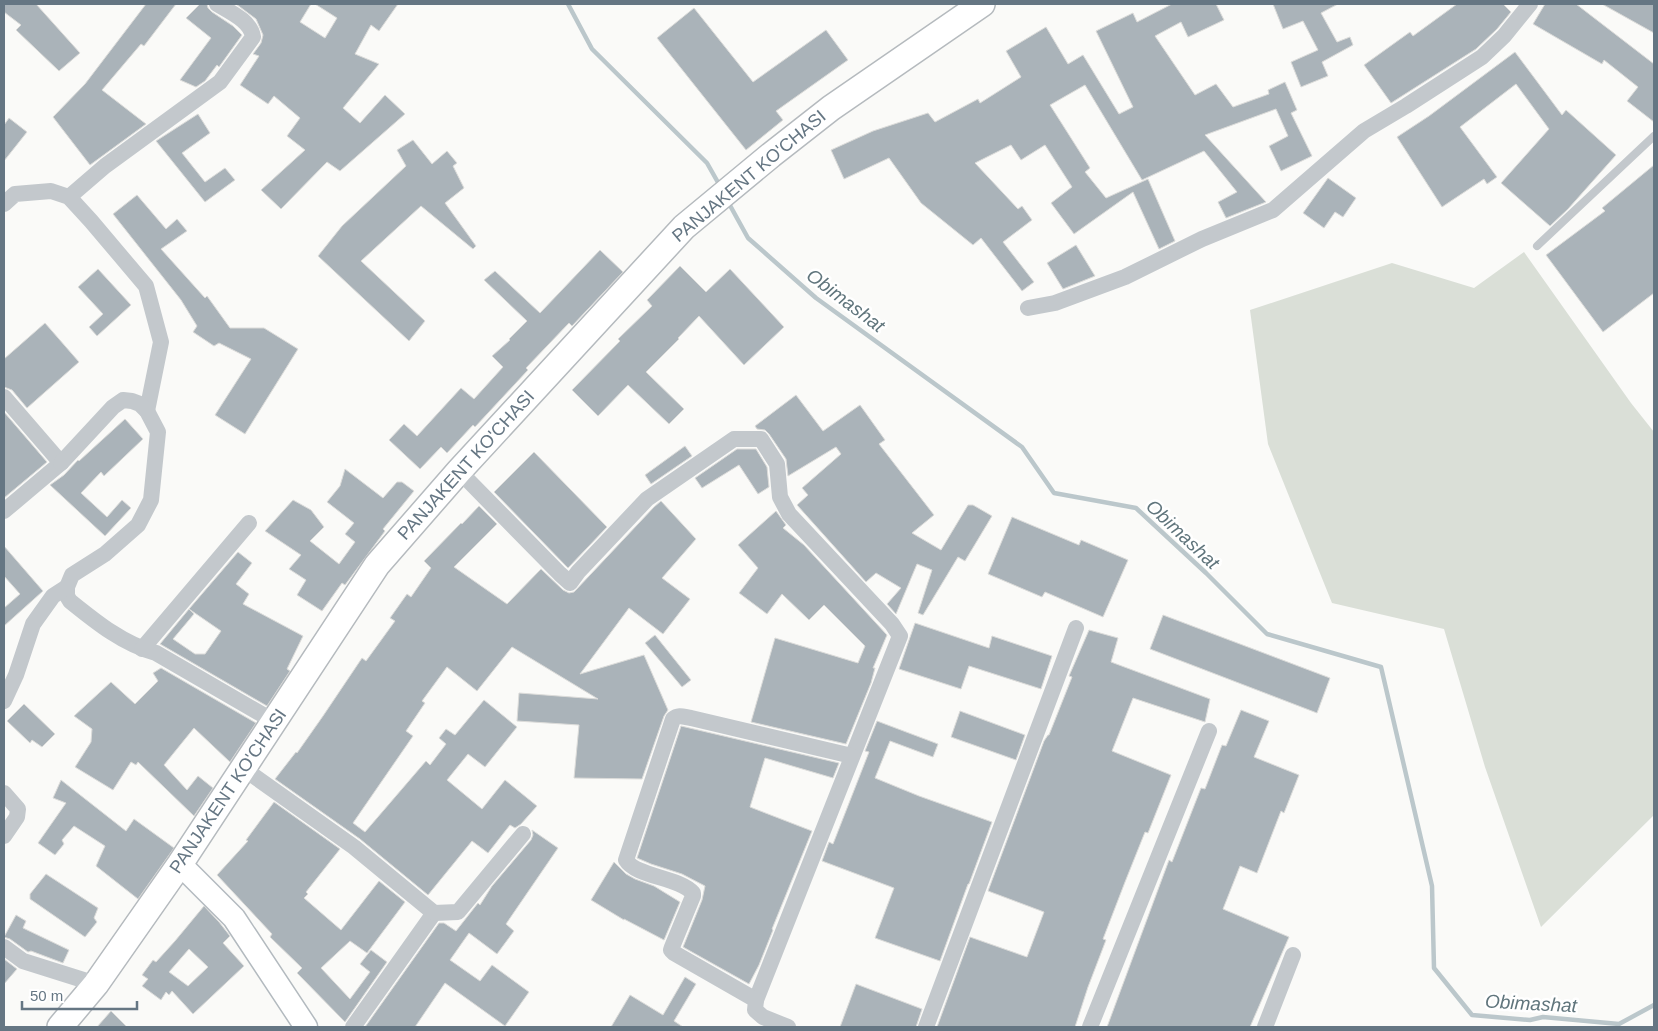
<svg xmlns="http://www.w3.org/2000/svg" width="1658" height="1031" font-family="Arial,sans-serif">
  <style>
    .green { fill: #dadfd7 }
    .lines { fill: none; stroke-linecap: round; stroke-linejoin: round }
    .stream { stroke: #bbc7cb; stroke-width: 4.5 }
    .building { fill: #aab3b9; stroke: #dcdcda; fill-rule: evenodd }
    .secondary-casing { stroke: #b3babf; stroke-width: 25 }
    .primary-casing { stroke: #b5babe; stroke-width: 28 }
    .lane { stroke: #c3c8cc; stroke-width: 8 }
    .street { stroke: #c3c8cc; stroke-width: 16 }
    .secondary { stroke: #fff; stroke-width: 22 }
    .primary { stroke: #fff; stroke-width: 25 }
    .labels { text-anchor: middle; stroke-width: 5; stroke-linejoin: round; paint-order: stroke }
    .street-label { font-size: 18px; fill: #657683; stroke: #fff }
    .water-label { font-size: 19px; font-style: italic; fill: #60757c; stroke: #fff }
  </style>
  <rect width="100%" height="100%" fill="#fafaf8"/>
  <path class="green" d="M1524,252L1631,403L1654,432V815L1541,927L1485,767L1444,629L1332,603L1268,444L1250,310L1392,263L1474,288Z"/>
  <g class="lines">
    <g class="stream">
      <path d="M568,4L592,49L707,163L720,186"/>
      <path d="M727,200L748,238L816,298L1022,447L1054,493L1136,508L1206,573L1267,634L1381,667L1432,886L1434,968L1472,1015L1530,1020L1543,1017L1619,1024L1654,1005"/>
    </g>
  </g>
  <g class="building">
    <path d="M4,4H36L80,53L59,71L16,30L21,25L4,12Z"/>
    <path d="M146,4H176L144,46L141,44L102,90L146,124L90,165L53,117L85,84Z"/>
    <path d="M200,4H207L208,8L212,12L233,26L242,35L219,67L217,65L205,81L196,87L180,80L211,38L186,18Z"/>
    <path d="M236,4H311L300,22L325,38L337,18L315,4H398L379,31L371,25L355,54L379,64L343,108L360,123L385,95L405,114L340,171L327,162L281,209L261,190L305,150L287,136L300,118L274,96L268,104L240,85L259,56L253,54L261,43L263,35L256,19Z"/>
    <path d="M1172,4H1216L1224,20L1188,37L1181,22L1155,36L1195,95L1216,84L1233,107L1269,94L1268,90L1285,82L1297,110L1291,113L1312,156L1281,171L1269,146L1288,136L1276,109L1205,135L1266,202L1226,218L1218,202L1237,192L1204,151L1142,180L1085,85L1050,105L1090,168L1085,172L1106,198L1148,179L1175,241L1159,249L1133,192L1074,234L1051,203L1072,187L1045,145L1021,160L1011,145L975,163L1018,209L1022,206L1032,220L1003,242L1034,282L1022,291L981,238L973,245L921,203L889,158L844,179L831,150L873,131L928,113L935,122L978,99L980,103L1021,77L1006,51L1046,27L1068,64L1083,55L1119,114L1133,107L1096,31L1133,13L1137,22Z"/>
    <path d="M1273,4H1338L1321,13L1337,42L1350,37L1353,45L1322,62L1328,76L1301,87L1291,62L1318,50L1303,21L1283,29Z"/>
    <path d="M1457,4H1503L1511,12L1497,29L1476,49L1391,103L1364,65L1410,32L1413,36Z"/>
    <path d="M1545,4H1576L1654,64V122L1627,101L1638,87L1604,60L1602,64L1533,24Z"/>
    <path d="M1602,4H1654V33Z"/>
    <path d="M694,8L753,82L826,30L848,60L776,111L783,120L746,150L657,38Z"/>
    <path d="M1515,52L1562,115L1566,110L1616,155L1568,209L1550,226L1501,183L1549,129L1516,84L1460,127L1497,177L1487,184L1484,179L1442,207L1397,137L1429,116Z"/>
    <path d="M198,114L210,133L182,153L205,182L225,168L235,180L205,202L156,141Z"/>
    <path d="M9,118L27,132L4,161V125Z"/>
    <path d="M413,140L432,164L447,151L457,163L453,166L464,188L445,203L476,246L473,249L421,206L361,261L425,321L409,341L318,256L342,226L406,166L397,150Z"/>
    <path d="M1654,165V293L1603,332L1546,255L1605,211L1602,208Z"/>
    <path d="M1328,178L1356,198L1343,217L1335,212L1324,228L1303,213Z"/>
    <path d="M137,195L166,229L177,219L187,231L161,249L205,298L207,296L230,328H264L298,349L245,434L215,415L251,359L219,343L214,346L193,332L197,326L181,300L113,214Z"/>
    <path d="M1076,245L1095,276L1063,289L1047,263Z"/>
    <path d="M600,250L623,272L572,326L569,323L526,368L528,370L475,427L473,425L447,453L441,447L420,469L389,440L404,424L417,436L461,388L474,399L503,367L492,356L510,340L509,339L527,321L484,280L495,271L540,313Z"/>
    <path d="M680,266L706,292L730,269L784,327L744,365L699,316L678,338L679,339L646,372L684,409L669,424L628,385L598,416L572,390L620,341L618,339L652,306L647,300Z"/>
    <path d="M98,269L131,305L97,336L89,327L103,314L78,287Z"/>
    <path d="M45,323L79,362L27,408L12,390L4,387V359Z"/>
    <path d="M796,395L823,431L860,405L885,440L879,444L934,515L912,533L941,550L968,505H973L992,516L965,561L958,557L923,615L918,613L932,570L917,564L896,614L887,604L901,588L876,573L866,582L797,505L808,495L802,488L841,454L836,447L788,476L786,459L769,434L765,430L757,429L755,426Z"/>
    <path d="M4,412L47,462L4,498Z"/>
    <path d="M125,419L143,439L104,476L101,472L81,493L107,517L122,500L131,508L105,536L50,485L64,475L78,460L79,461Z"/>
    <path d="M685,446L692,456L651,484L645,475Z"/>
    <path d="M737,449H756L767,467L769,487L758,494L739,465L702,488L695,478Z"/>
    <path d="M534,452L607,527L568,568L494,492Z"/>
    <path d="M345,469L383,498L397,482H402L414,491L383,529L385,531L345,585L342,583L322,611L297,595L306,580L289,569L301,555L265,531L293,500L311,510L324,527L310,541L339,564L355,542L345,534L354,523L327,502L340,486Z"/>
    <path d="M661,501L696,539L662,578L690,599L663,634L629,608L580,674L644,655L668,710L664,716L642,779L574,778L579,725L517,721L519,693L598,699L512,647L477,691L447,667L422,701L425,703L406,731L413,736L353,823L365,832L426,761L430,765L446,744L439,738L446,729L455,735L484,700L517,727L485,767L468,754L447,780L482,809L505,780L537,806L521,824L515,828L510,825L488,853L472,841L428,895L360,839L275,779L296,752L297,753L323,716L362,658L366,661L395,621L390,618L407,594L411,597L431,568L424,561L461,523L462,524L479,506L497,524L454,567L507,604L541,569L563,590L569,593L574,592L654,507Z"/>
    <path d="M776,511L786,525L783,528L804,545L887,635L873,668H875L871,683L846,744L751,722L775,638L858,663L865,646L824,605L809,620L782,594L767,614L739,593L758,568L738,545Z"/>
    <path d="M1012,517L1079,545L1081,540L1128,560L1103,617L1045,592L1042,597L988,574Z"/>
    <path d="M4,546L43,591L4,626V608L20,594L4,576Z"/>
    <path d="M238,552L252,563L236,584L249,594L243,604L303,636L287,669L290,671L267,706L160,644L189,609L194,614L173,639L195,654H205L221,631L189,609Z"/>
    <path d="M1163,615L1330,678L1317,713L1150,649Z"/>
    <path d="M915,623L989,648L992,636L1052,656L1041,689L969,666L961,689L899,669Z"/>
    <path d="M1089,630L1118,638L1111,662L1210,699L1205,722L1133,698L1112,751L1171,775L1148,833L1145,832L1125,882L1103,939L1106,940L1088,987L1075,1027H937L970,937L1027,957L1044,912L988,891L1044,741L1048,735H1049L1072,677L1069,676Z"/>
    <path d="M655,635L691,680L682,687L645,643Z"/>
    <path d="M161,668L256,723L230,762L194,728L164,765L187,790L198,776L213,788L194,816L138,762L136,765L131,762L113,790L75,767L91,742L92,729L74,716L111,682L135,704L158,681L153,673Z"/>
    <path d="M24,704L55,734L42,747L32,740L30,743L7,721Z"/>
    <path d="M1241,710L1269,721L1254,757L1299,775L1284,813L1281,811L1257,873L1240,866L1223,909L1289,937L1250,1027H1107L1169,860L1172,862L1201,788L1205,789L1222,745L1226,746Z"/>
    <path d="M960,711L1025,735L1016,760L951,737Z"/>
    <path d="M877,721L938,744L933,757L890,741L875,778L919,796L992,822L969,884H968L940,961L875,938L894,888L822,861L829,842L833,844L869,752L865,751Z"/>
    <path d="M681,726L839,763L833,778L765,758L750,807L812,831L772,929L773,930L759,965L749,984L683,947L702,900L705,886L682,874L651,864L637,858Z"/>
    <path d="M61,780L126,831L134,819L174,848L138,899L96,866L105,846L74,826L62,840L64,844L55,855L38,843L66,803L53,798Z"/>
    <path d="M274,802L340,849L306,892L308,894L304,898L341,930L379,881L405,902L367,953L350,941L321,968L350,999L370,972L360,964L371,950L387,962L345,1022L297,973L302,968L270,937L272,934L217,875L248,841L246,840Z"/>
    <path d="M532,830L558,848L506,924L514,931L497,954L469,933L450,960L480,981L492,965L529,992L505,1026L445,983L415,1027H365L439,923H444L456,931L478,903L480,905L492,886L531,840L533,835Z"/>
    <path d="M614,862L626,874L635,879L654,886L680,902L664,940L624,919V920L591,900Z"/>
    <path d="M46,874L98,908L94,918L97,922L85,937L30,899V894Z"/>
    <path d="M204,906L219,922L230,936L223,943L244,966L193,1014L172,991L169,995L166,992L161,1000L142,986L148,979L142,975L153,960L156,962L175,941ZM189,949L208,967L188,986L169,972Z"/>
    <path d="M16,915L26,921L23,928L69,950L63,963L31,951L28,952L10,939L4,937Z"/>
    <path d="M4,959L17,969L4,984Z"/>
    <path d="M685,977L696,984L674,1021L683,1027H611L630,995L663,1015Z"/>
    <path d="M856,984L922,1009L916,1027H840Z"/>
    <path d="M111,1011L127,1027H97Z"/>
  </g>
  <g class="lines">
    <g class="secondary-casing">
      <path id="secondary" d="M180,864L234,918L306,1027"/>
    </g>
    <g class="primary-casing">
      <path id="primary" d="M60,1027L96,984L180,864L377,565L459,471L684,227L771,155L831,108L982,4"/>
    </g>
    <path class="lane" d="M1537,246L1654,136"/>
    <g class="street">
      <path d="M69,197L105,166L220,82L253,37C251,21 230,12 217,4"/>
      <path d="M4,204L15,194L51,191L69,197L91,221L146,286L161,342L147,411"/>
      <path d="M1028,308L1055,303L1125,277L1202,239L1273,210L1364,131L1406,106L1482,57L1504,36L1530,4"/>
      <path d="M4,397L61,463L4,511"/>
      <path d="M61,463L113,407L123,400L132,401L140,404L147,411L158,432L151,500L138,525L105,554L72,575L67,587V596L70,601C96,622 123,644 156,653L275,722"/>
      <path d="M459,471L560,574L570,583L578,572L647,499L734,439H761L777,464L780,497L789,514L892,624L900,636L756,1000"/>
      <path d="M142,649L249,523"/>
      <path d="M4,701L16,675L33,624L53,596L67,587"/>
      <path d="M244,769L354,847L434,913L353,1027"/>
      <path d="M4,793L18,809L17,817L4,836"/>
      <path d="M434,913L458,912L523,834"/>
      <path d="M4,947L23,961L96,984"/>
      <path d="M788,1027L763,1017L755,1010L756,1000L674,953L671,950L672,947L693,896V893C679,877 636,877 626,860L673,719C679,714 684,717 691,718L852,756"/>
      <path d="M926,1027L1076,628"/>
      <path d="M1090,1027L1209,731"/>
      <path d="M1265,1027L1293,955"/>
    </g>
    <use href="#secondary" class="secondary"/>
    <use href="#primary" class="primary"/>
  </g>
  <g class="labels">
    <g class="street-label">
      <text transform="translate(749 176) rotate(-40)" y="6">PANJAKENT KO'CHASI</text>
      <text transform="translate(466 465) rotate(-48)" y="6">PANJAKENT KO'CHASI</text>
      <text transform="translate(228 791) rotate(-56)" y="6">PANJAKENT KO'CHASI</text>
    </g>
    <g class="water-label">
      <text transform="translate(846 300) rotate(37)" y="7">Obimashat</text>
      <text transform="translate(1183 534) rotate(43)" y="7">Obimashat</text>
      <text transform="translate(1531 1003) rotate(3)" y="7">Obimashat</text>
    </g>
  </g>
  <rect width="1658" height="1031" fill="none" stroke="#657683" stroke-width="10"/>
  <path d="M22 1001v8h115v-8" fill="none" stroke="#657683" stroke-width="2.5"/>
  <text x="30" y="1001" font-size="15" fill="#657683" stroke="#ffffff" stroke-width="4" paint-order="stroke">50 m</text>
</svg>
